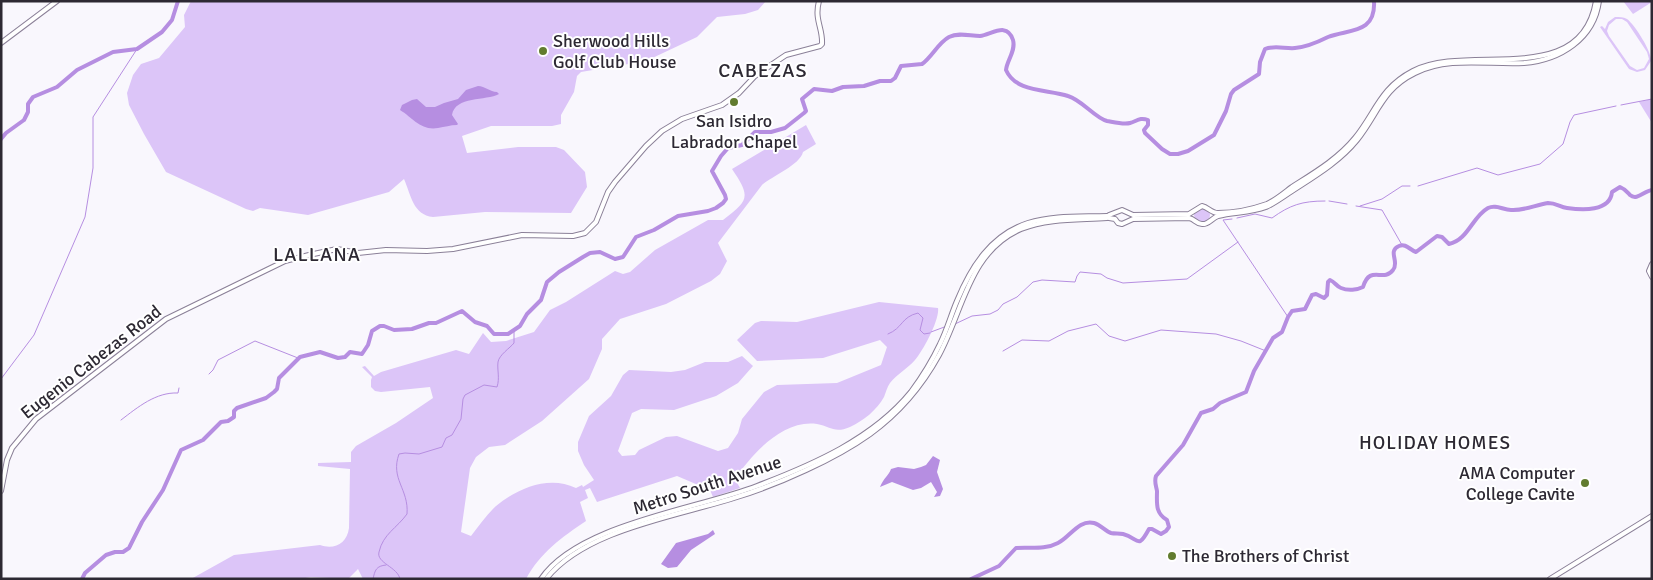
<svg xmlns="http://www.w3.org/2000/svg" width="1653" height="580" font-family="Signika,sans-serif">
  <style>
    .green { fill: #dcc5f8; fill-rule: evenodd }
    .water { fill: #b68ee1 }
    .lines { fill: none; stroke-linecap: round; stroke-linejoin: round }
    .stream { stroke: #b68ee1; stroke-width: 1 }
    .river { stroke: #b68ee1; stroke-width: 4 }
    .secondary-casing { stroke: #8b8098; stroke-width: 6 }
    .secondary { stroke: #fff; stroke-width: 4 }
    .poi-dot { fill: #627c2f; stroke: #fff; stroke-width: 2 }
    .labels { text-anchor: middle; stroke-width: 4; stroke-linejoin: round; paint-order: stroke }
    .poi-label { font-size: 18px; fill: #2d2933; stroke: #fff; text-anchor: start }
    .street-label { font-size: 18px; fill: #2d2933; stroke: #fff }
    .neighbourhood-label { font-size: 19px; letter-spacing: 1px; fill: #2d2933; stroke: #fff }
    .quarter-label { font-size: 20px; letter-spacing: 1px; fill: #2d2933; stroke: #fff }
  </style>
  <rect width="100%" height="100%" fill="#f9f7fd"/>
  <g class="green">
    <path d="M191,1H766L758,10L745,14L717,17L697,37L646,61L581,72L577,76L574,92L561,115V124L552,126H491L462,136L467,153L518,147H556L564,150L585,172L587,187L571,213L485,212L433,217C413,215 411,195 404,179L389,192L308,215L260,208L253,211L246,209L166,172L144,134L129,105L127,93L133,75L141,64L159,58L185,27L184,15Z"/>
    <path d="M1623,1H1652V2L1633,14Z"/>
    <path d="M1615,17C1620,17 1623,17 1627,19C1635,25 1652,52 1651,61L1645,70L1637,72L1629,69L1600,27L1602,26L1605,29L1608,22ZM1616,19H1622L1627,22L1647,52L1649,59L1644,68L1637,70L1630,66L1609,36L1607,31L1609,25Z"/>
    <path d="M1652,99V123L1639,102Z"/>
    <path d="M806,125L816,144L803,152C800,165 772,176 762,185L718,243L727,261L720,274L711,281L666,304L620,319L602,339V349L589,379L542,421L505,445L489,447L476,457L470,468L461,532L471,536C479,526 487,514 496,506C518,488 549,475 576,488L582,485L583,487L594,480L584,465L578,451V442L589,416L611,396L623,375L629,370L671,372L685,370L705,362H728L742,356L753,366L738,383L716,396L674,410L641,409L632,413L618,451L622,456L635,455L639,450L666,437L677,436L718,451L728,448L738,433L742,419L764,392L777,385L837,383L881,365L887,347L880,340L823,358L757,361L737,340L755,323L761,321L797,322L879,302L938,308C940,319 923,351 915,360C908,368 897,374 890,383C887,387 886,392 884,397C877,410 863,421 850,427C834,434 830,426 817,424C783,419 752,454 735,479L740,488L713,497L710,490L677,476L597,502L590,488L585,490L588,498L580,502L586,521C562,537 540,553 526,579H363L358,569L348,579L311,577L300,579H191L234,555L320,545C334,550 347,544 349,528L350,469L318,466V463L351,462V452L356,446L396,423L433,398L430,387L381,392L375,391L371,387V380L372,377L362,367L365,366L374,376L381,372L456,350L469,354L483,333L491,342L506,341L534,332L550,310L566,302L615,271L623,274L630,272L655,250L708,220H723C749,200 751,197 732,169Z"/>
    <circle cx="1202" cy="215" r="8"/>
  </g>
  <g class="water">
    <path d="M478,86C485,86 490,92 497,92L499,94C486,101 455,96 452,115L458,124L457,125C450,125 445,127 438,128C421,131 413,118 400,110L402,105L412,100L417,99L426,107H435L444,103L458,99L466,90Z"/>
    <path d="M933,456L940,460L937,472L943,489L940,496L934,497L937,492L931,482L921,488L913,490L892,482L880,487C883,479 889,475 891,469L898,467L914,469L921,467L926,465Z"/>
    <path d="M713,530L715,534L691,550L677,567L668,568L661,564L676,543L708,534Z"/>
  </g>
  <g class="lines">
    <g class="stream">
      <path d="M1621,105L1652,99"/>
      <path d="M1418,186L1477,168L1498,175L1540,164L1563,144L1570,122L1574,115L1616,106"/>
      <path d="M1329,201L1347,204"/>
      <path d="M1356,206L1382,210L1402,245"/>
      <path d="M1360,206L1382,199L1402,186H1410"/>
      <path d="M1237,218L1255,214L1272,218C1290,205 1302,201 1325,201"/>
      <path d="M1232,219L1223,220L1288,317"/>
      <path d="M955,324L972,316L990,314L998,310L1003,304L1017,297L1033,282L1042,280L1075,282L1077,276L1080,272L1101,274L1107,278L1123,283L1187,279L1238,242"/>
      <path d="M931,332L947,326"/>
      <path d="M888,334C903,328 901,317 918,313L923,318L920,330L924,334L930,333"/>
      <path d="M1003,351L1022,340L1049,341L1068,331L1096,324L1109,336L1125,341L1161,330L1216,334L1241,341L1266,351"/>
      <path d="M209,374L213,370L218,360L255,341L298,358"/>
      <path d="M1,379L34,335L85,217L93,168V117L137,49"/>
      <path d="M121,420C138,407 156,392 178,393L179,388"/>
      <path d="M373,579C375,570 376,566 386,565"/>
      <path d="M400,579C398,567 376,563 379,552C383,534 397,528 407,514C409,489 390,479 399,454L405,453L419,454L442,447L446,438L452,435L461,419L463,399L465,395L484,385L497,387C500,378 497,370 498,362C499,355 510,348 514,343V331"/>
    </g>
    <g class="river">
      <path d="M1,139L6,133L24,120L28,112V104L33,97L57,87L77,70L113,52L137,49L162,32L172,20L178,1"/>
      <path d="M82,579L85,573L106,555L115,552H123L129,548L142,522L163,490L181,450L203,440L221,422L228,421L234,417V411L237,408L266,398L274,392L277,389L279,378L300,357L320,352L338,358L345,357L350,352L362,354L368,345L372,331L380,326H384L394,330L412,329L429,323H436L462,311L475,322L487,326L494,334H508L520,326L527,314L541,300L547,282L559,272L583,257L590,253L600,252L615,259L623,257L636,237L654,230L678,216L708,211L716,208L723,203L726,199L725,195L712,171L721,156L728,148L742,145L755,132H771L785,128L804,113L806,111L802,99L814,89L832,91L843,87L864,86L880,81H891L895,78L901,66L922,64C932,57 938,43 949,37C959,32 970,36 980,36C991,35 1007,21 1013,40C1016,51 1007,60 1006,70C1016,93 1048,89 1068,96C1082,100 1095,118 1107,121C1113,122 1124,125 1130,123C1137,121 1140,117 1148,120V125L1144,130L1145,133L1162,149L1170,154H1178L1188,151L1214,135L1226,111L1231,94L1234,90L1259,74L1260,62L1265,49C1274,45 1286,49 1295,48C1307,47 1318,42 1328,37C1349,29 1376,34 1374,1"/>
      <path d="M971,579L999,566L1016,548C1030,547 1045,550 1058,543C1070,537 1079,519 1094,523C1101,525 1105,531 1111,533C1115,534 1119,533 1123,534C1139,538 1137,551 1149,529H1152L1161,534L1166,531L1169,527L1167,520C1155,513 1157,503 1157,491C1156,485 1154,482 1156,476L1183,445L1201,413L1213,409L1220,403L1246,392L1254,371L1273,338L1282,332L1288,317L1292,311L1305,309L1312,295L1316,294L1324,298L1327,295L1328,282L1330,280C1335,282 1336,286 1341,288C1348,291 1357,290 1363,287C1370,264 1383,283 1393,270C1400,262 1387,251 1399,246C1406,243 1410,250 1416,252L1437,236L1442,237L1449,244C1468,240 1472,217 1488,208C1496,204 1503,210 1511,210C1524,211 1535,205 1548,203C1556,203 1560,207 1567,208C1582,210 1610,212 1612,192L1620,187C1625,189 1626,191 1630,195C1637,201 1644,191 1652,190"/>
    </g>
    <g class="secondary-casing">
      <g id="secondary">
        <path d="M1,43L57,1"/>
        <path d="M1109,215L1122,210L1133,215L1189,214L1202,206C1208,207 1211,213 1218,213C1233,213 1253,209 1267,204C1276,200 1284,193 1292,187C1314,173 1338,159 1355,138C1376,112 1380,88 1413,71C1469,42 1581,90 1596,1"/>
        <path d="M1109,218L1115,219L1118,223L1122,224L1133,219L1189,218C1195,219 1196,224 1202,224C1208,225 1212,218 1218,216C1234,212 1250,213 1266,207C1275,203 1284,196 1292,191C1315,176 1339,162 1357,140C1378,114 1382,89 1415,73C1449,56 1488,65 1524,63C1560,60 1594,39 1599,1"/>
        <path d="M1652,264L1649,271L1652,277"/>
        <path d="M1,491L7,460L12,448L36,419L166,319L285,261L309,255L337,249L358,253L386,250L427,251L453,249L522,235L573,236L585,233L596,222L608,192L615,182L646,146L662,131L682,119L722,105L739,93L755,76L780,59L786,55L820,46L822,44C823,28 814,20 819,1"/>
        <path d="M541,579C578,524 698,509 757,486C812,465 873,439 911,392C922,377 932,361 940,344C947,330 951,315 957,301C971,267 991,235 1028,223C1053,215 1081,217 1107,216"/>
        <path d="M546,579C585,529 679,516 737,497C779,484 835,459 870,434C899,413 922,386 939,355C963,311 969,251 1021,229C1048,218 1079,220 1107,218"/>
        <path d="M1550,579L1652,516"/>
      </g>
    </g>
    <use href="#secondary" class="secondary"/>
  </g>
  <g class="poi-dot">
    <circle cx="543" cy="51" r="5"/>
    <circle cx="734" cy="102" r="5"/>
    <circle cx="1585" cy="483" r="5"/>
    <circle cx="1172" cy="556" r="5"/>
  </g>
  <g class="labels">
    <g class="poi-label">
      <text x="553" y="47">Sherwood Hills<tspan x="553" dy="21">Golf Club House</tspan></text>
      <text x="734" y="127" text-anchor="middle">San Isidro<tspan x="734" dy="21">Labrador Chapel</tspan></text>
      <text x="1575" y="479" text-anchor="end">AMA Computer<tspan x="1575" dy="21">College Cavite</tspan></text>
      <text x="1182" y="562">The Brothers of Christ</text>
    </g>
    <g class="street-label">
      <text transform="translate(91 362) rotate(-38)" y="6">Eugenio Cabezas Road</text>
      <text transform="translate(707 485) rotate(-18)" y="6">Metro South Avenue</text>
    </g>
    <g class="neighbourhood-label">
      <text x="1435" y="449">HOLIDAY HOMES</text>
    </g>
    <g class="quarter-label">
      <text x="763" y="77">CABEZAS</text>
      <text x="317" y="261">LALLANA</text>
    </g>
  </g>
  <rect width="1653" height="580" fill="none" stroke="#2d2933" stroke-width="5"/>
</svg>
